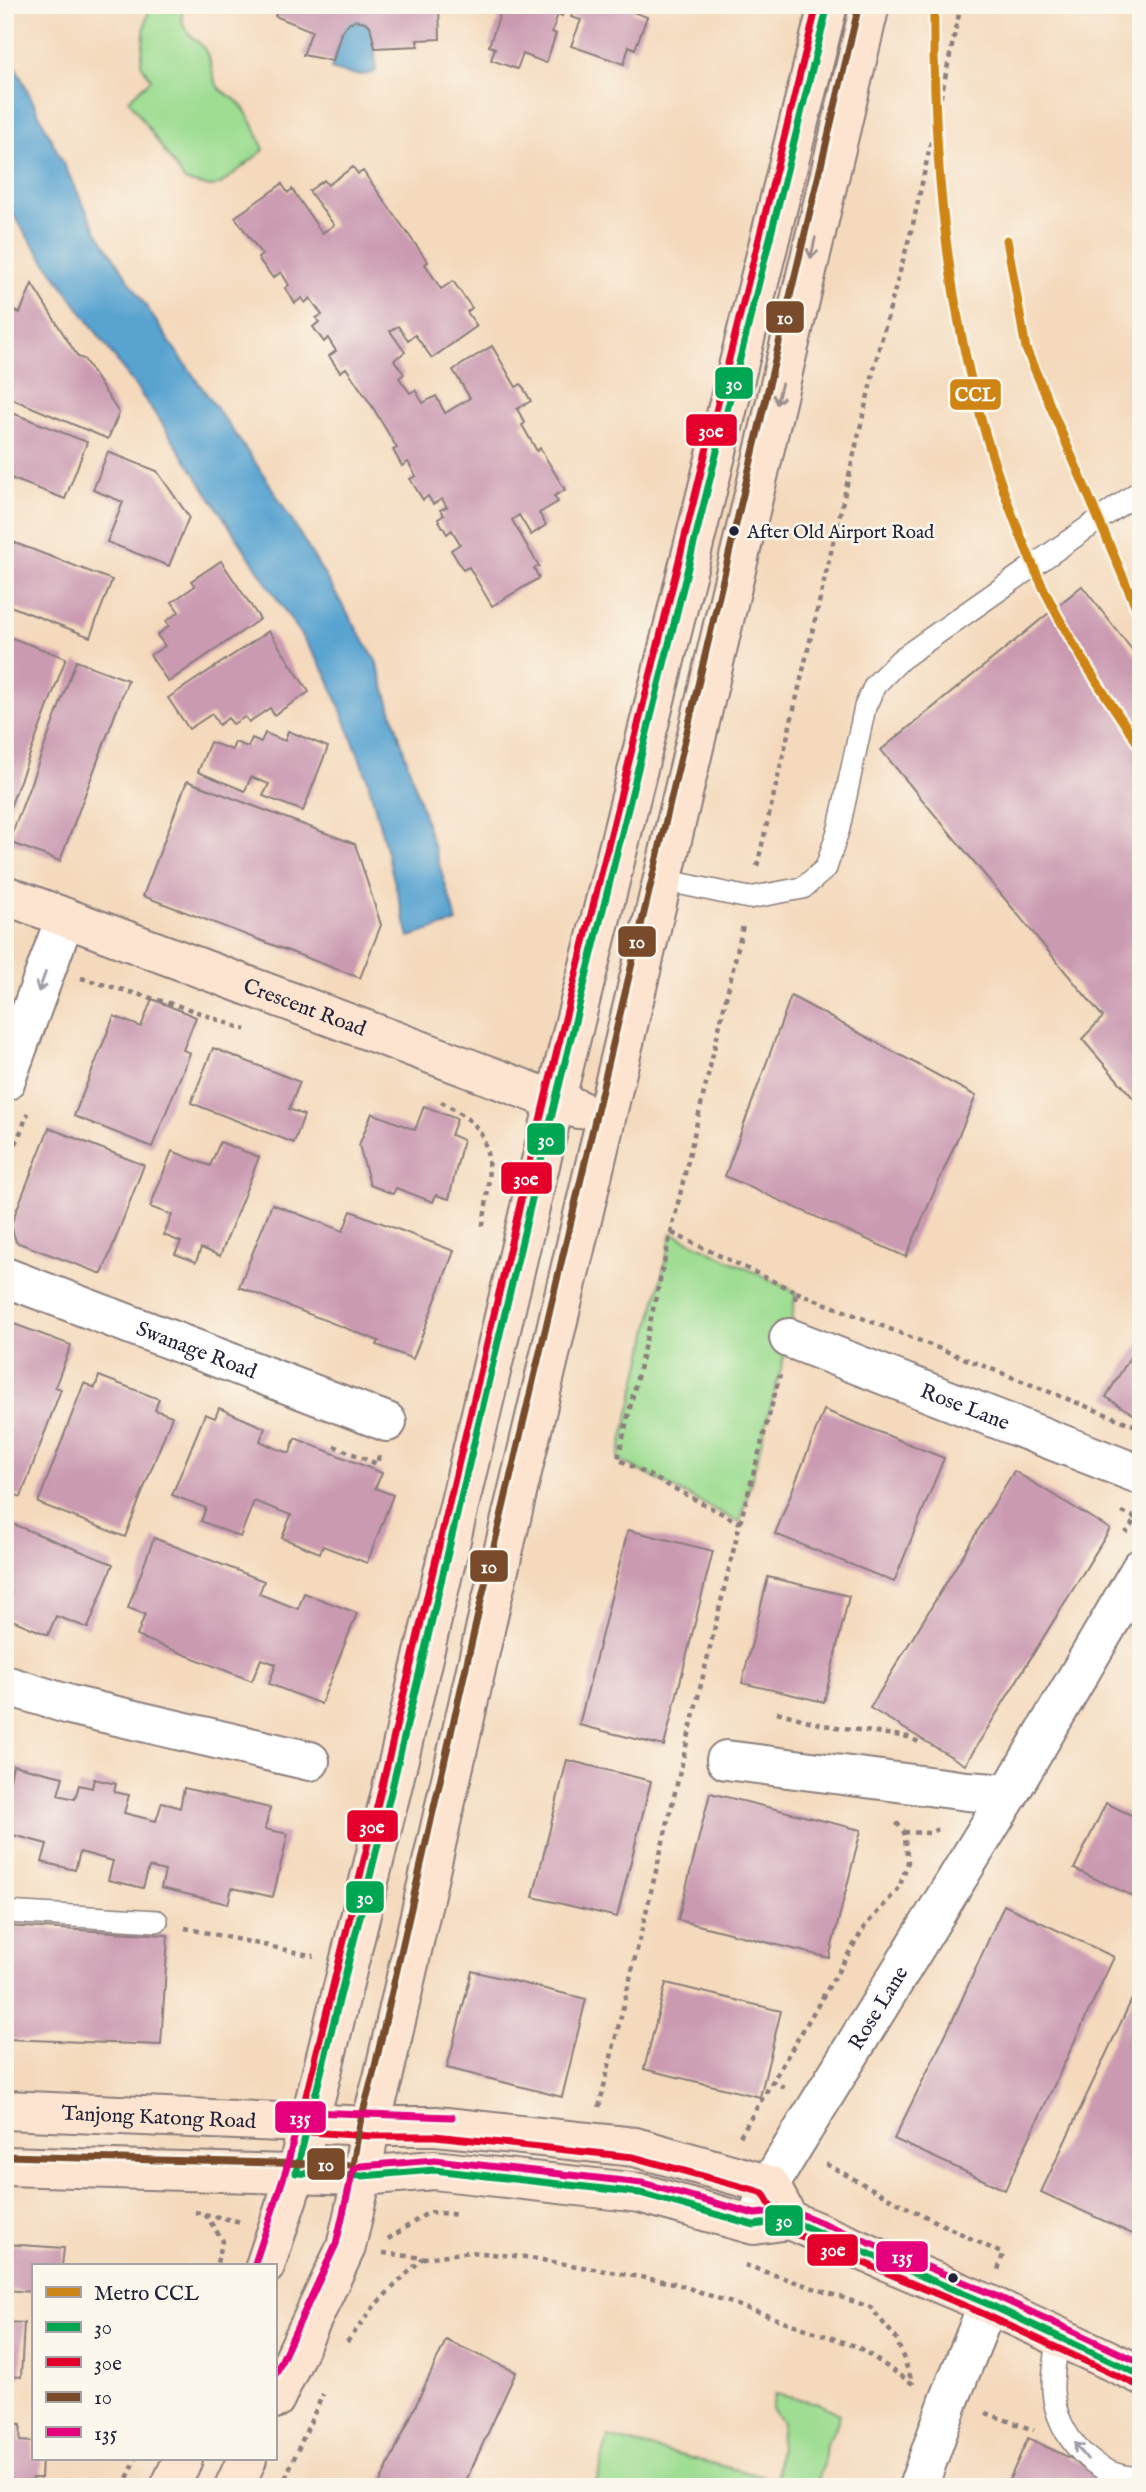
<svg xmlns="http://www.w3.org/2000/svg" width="1146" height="2492" font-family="'IM FELL English',serif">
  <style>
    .green { fill: #9edd92; stroke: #608066; stroke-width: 2 }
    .water { fill: #58a3d0; stroke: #3d6286; stroke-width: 2 }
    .building { fill: #ca9ab1 }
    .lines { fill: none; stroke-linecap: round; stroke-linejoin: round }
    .lane-casing { stroke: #8b7e7c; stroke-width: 24 }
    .street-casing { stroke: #8b7e7c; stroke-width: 42 }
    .secondary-casing { stroke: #8b7e7c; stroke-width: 42 }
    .path { stroke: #8b7e7c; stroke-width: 4.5; stroke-dasharray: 5 5; stroke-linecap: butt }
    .lane { stroke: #fff; stroke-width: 21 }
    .street { stroke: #fff; stroke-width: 38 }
    .secondary { stroke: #fde4d0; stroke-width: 38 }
    .bus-1-casing { stroke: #fbf7ec; stroke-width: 12 }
    .bus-2-casing { stroke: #fbf7ec; stroke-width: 12 }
    .bus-3-casing { stroke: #fbf7ec; stroke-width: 12 }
    .bus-4-casing { stroke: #fbf7ec; stroke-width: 12 }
    .bus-1 { stroke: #00a651; stroke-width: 7 }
    .bus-2 { stroke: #e4002b; stroke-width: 7 }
    .bus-3 { stroke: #7a4b2a; stroke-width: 7 }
    .bus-4 { stroke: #e5007d; stroke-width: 7 }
    .metro-1-casing { stroke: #fbf7ec; stroke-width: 14 }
    .metro-1 { stroke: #cf8516; stroke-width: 9 }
    .oneway { stroke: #9a8d8d }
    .oneway2 { stroke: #9c9ca7 }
    .bus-dot { fill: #22223b; stroke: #fbf7ec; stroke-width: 2.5 }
    .labels { text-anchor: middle; stroke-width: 5; stroke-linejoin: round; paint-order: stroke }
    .bus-label { font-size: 19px; fill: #22223b; stroke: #fbf7ec; text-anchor: start }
    .street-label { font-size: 21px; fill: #22223b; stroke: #fbf7ec }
    .line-badge { stroke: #fbf7ec; stroke-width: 2.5 }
    .badge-label { font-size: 19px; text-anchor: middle; font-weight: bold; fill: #fff }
  </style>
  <rect width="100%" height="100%" fill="#fbf7ec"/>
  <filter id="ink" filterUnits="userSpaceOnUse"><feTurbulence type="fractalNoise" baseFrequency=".0143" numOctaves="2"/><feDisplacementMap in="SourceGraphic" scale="14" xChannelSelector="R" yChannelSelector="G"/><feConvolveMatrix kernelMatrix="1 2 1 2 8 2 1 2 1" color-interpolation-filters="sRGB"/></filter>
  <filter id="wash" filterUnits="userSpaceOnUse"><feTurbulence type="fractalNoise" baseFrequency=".00686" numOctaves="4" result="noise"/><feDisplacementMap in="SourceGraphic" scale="28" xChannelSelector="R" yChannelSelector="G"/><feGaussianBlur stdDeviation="1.57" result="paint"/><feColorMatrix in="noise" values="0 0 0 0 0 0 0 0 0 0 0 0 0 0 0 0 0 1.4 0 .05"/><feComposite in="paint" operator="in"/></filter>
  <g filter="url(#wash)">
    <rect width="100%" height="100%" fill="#f4d9bc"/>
    <g class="green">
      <path d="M150,5H183C177,38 198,33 208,56C213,67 211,78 219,88C224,93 231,96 237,101C250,114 257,133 264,150L222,183L211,187L185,181L129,100L151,79L141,64L145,26Z"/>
      <path d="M672,1233L796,1292L789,1338L740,1523L618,1459Z"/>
      <path d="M775,2394L818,2403L840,2414L835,2429L826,2443L824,2464L815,2487H776L782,2422L772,2409Z"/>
      <path d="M608,2437L769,2478L767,2487H595Z"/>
    </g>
    <g class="water">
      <path d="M345,5H380L374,39L376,71C362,78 346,74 331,69L341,33Z"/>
      <path d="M5,45L96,230L169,341L266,478L376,661L457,922L409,937L367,777L327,675L161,422L27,236L5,200Z"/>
    </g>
    <g id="blocks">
      <g class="building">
        <path d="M279,5H439L440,39L417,40L418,46L375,48L370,26L365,22L356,20L349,23L341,33L333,61L303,55L312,31L275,16Z"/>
        <path d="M503,5H565L562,16L558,14L552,32L556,34L546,63L523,54L517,69L491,60L495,48L489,46Z"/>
        <path d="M575,5H635L633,12L647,17L635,49L629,46L624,64L571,46L581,20L571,17Z"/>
        <path d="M353,167L358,174L363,171L428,262L425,264L441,289L453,281L472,308L467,312L477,326L432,358L415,335L408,340L398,326L390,331L405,352L394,360L404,374L399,378L410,393L415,390L423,403L436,396L445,413L470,398L453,370L492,346L516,387L521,384L531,401L517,409L525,423L522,425L537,451L540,448L565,490L554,496L558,502L539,513L546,525L531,535L519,515L512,520L539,566L534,568L539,578L492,606L469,567L463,570L451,550L460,544L452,530L447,534L438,519L444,515L440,510L447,507L442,499L433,504L428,496L423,500L410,479L416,476L408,462L402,466L393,450L397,448L372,406L346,368L340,372L329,356L336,351L328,338L324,342L313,327L319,322L316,318L322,315L310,298L305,303L302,298L295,303L285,288L289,285L281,272L273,278L258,258L262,255L235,217L282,184L288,193L292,189L322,233L334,225L309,191L324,180L328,185Z"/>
        <path d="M32,284L78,357L84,359L119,413L108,439L5,396V307L20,313Z"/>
        <path d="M7,411L87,442L65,499L5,476Z"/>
        <path d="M108,452L157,471L189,517L169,566L107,542L123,502L93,490Z"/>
        <path d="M5,539L112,580L90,637L5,604Z"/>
        <path d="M221,561L260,619L168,682L150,655L165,646L157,635L169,626L166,621L179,612L172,602L195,586L191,581Z"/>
        <path d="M1082,586L1141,661V1107L1082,1039L1103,1017L881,750Z"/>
        <path d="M269,631L309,692L274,715L270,708L249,722L245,717L233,724L228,718L219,725L212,714L189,729L168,698Z"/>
        <path d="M12,638L66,658L6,818L5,654Z"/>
        <path d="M76,661L128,680L60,861L9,842Z"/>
        <path d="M288,731L328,747L303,811L263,796L269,784L251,777L245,791L198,772L210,742L232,750L235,742L248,747L252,738L261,742L265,733L285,741Z"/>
        <path d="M187,781L355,844L381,925L360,978L143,896Z"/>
        <path d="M791,996L976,1096L906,1257L725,1176Z"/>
        <path d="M152,999L196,1017L183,1050L190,1053L152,1147L74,1116L114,1016L141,1027Z"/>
        <path d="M213,1048L300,1082L289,1109L304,1115L294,1143L191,1103Z"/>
        <path d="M424,1106L457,1119L451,1135L463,1140L449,1199L436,1195L433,1202L396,1188L393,1194L370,1185L359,1145L372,1113L415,1130Z"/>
        <path d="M49,1128L144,1165L102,1274L16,1242L11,1224Z"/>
        <path d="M220,1142L259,1157L220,1256L201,1248L196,1262L175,1254L181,1242L164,1235L172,1215L150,1207L172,1151L210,1166Z"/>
        <path d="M272,1204L343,1231L351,1211L454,1251L413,1359L377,1345L379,1341L239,1287Z"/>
        <path d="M6,1321L71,1345L55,1387L61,1389L21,1497L5,1491Z"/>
        <path d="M1141,1339V1419L1106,1397Z"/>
        <path d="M99,1376L159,1399L155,1410L172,1416L125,1537L38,1503L84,1383L95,1388Z"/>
        <path d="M219,1408L265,1428L260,1441L275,1448L290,1453L295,1438L382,1473L375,1488L393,1495L367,1563L323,1546L320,1553L282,1538L291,1515L254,1501L240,1537L201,1521L206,1508L172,1495L205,1414L215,1418Z"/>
        <path d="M824,1410L944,1458L894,1582L775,1534Z"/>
        <path d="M1014,1471L1110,1529L965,1765L870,1708Z"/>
        <path d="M5,1521L113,1564L88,1628L56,1616L48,1635L5,1617V1606L11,1593L5,1591Z"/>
        <path d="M628,1530L713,1551L664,1746L579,1725Z"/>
        <path d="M154,1538L264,1581L259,1594L298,1609L304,1593L357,1613L321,1704L269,1684L276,1664L261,1659L252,1681L137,1636L145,1614L128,1608Z"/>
        <path d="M768,1577L849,1596L824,1702L742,1683Z"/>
        <path d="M567,1760L651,1781L617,1917L533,1897Z"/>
        <path d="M13,1765L63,1777L58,1795L75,1799L79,1785L92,1788L94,1779L116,1784L114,1792L129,1795L124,1813L156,1821L162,1802L180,1808L184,1788L270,1808L265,1829L288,1834L273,1897L232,1888L228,1904L161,1888L165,1871L149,1867L143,1888L126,1884L108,1880L113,1861L80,1852L75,1870L42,1862L47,1844L13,1835L9,1852L5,1851V1778L10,1779Z"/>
        <path d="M710,1793L861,1830L829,1958L678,1920Z"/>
        <path d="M1106,1803L1141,1820V1900L1074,1869Z"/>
        <path d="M1004,1905L1114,1957L1005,2190L894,2139L954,2017Z"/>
        <path d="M5,1926L168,1935L161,2045L5,2039Z"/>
        <path d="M472,1971L586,1999L562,2097L447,2068Z"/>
        <path d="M1141,1980V2238L1041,2192Z"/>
        <path d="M666,1983L781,2011L760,2097L644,2069Z"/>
        <path d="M5,2244L64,2248L62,2266H33V2292L5,2290Z"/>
        <path d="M5,2322L24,2323L21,2377L5,2376Z"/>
        <path d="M446,2340L516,2372L463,2487H378Z"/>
        <path d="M5,2423L21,2424L20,2441L33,2442V2459H42L41,2478H33L32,2487H5Z"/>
        <path d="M1028,2438L1131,2487H1006Z"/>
      </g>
    </g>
  </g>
  <g filter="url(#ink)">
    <use href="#blocks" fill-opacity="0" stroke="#8b7e7c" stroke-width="2"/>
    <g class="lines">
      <g class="lane-casing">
        <g id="lane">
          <path d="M663,880L749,898L803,888L826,868L839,828L865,707L875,685L901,659L1141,490"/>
          <path d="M5,1912L157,1921"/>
          <path d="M1058,2337C1057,2354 1052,2373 1053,2391C1056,2435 1095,2480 1141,2477"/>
        </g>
      </g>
      <g class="street-casing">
        <g id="street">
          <path d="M5,1082L65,918"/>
          <path id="s1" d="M5,1277L387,1422"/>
          <path id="s2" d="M789,1338L1141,1475"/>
          <path d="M5,1685L70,1705L310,1761"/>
          <path d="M726,1760L967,1791L1009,1794"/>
          <path id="s3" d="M757,2217L770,2185L784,2161L1009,1794L1141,1568"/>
          <path d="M918,2487L950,2398L988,2304"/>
        </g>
      </g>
      <g class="secondary-casing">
        <g id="secondary">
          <path id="s4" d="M5,895L578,1109"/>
          <path id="s5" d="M5,2110L370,2126H436L635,2147L770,2185L789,2220"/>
          <path d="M5,2166L362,2176L434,2170L640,2193L754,2225L789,2220L988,2304L1141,2375"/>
          <path d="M265,2266L296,2173L322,2072L392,1788L555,1102L828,5"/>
          <path d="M275,2399L346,2247L362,2176L370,2126L383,2078L491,1603L870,5"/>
          <path d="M170,2487L183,2459"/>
          <path d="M234,2487L247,2459"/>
        </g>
      </g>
      <g class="path">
        <path d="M757,866L879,348L913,224L961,5"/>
        <path d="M81,978L186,1008L246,1030"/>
        <path d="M441,1102C453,1108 469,1118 477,1128C496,1152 487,1202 482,1230"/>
        <path d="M5,1172L28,1113"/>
        <path d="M672,1233L796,1292L795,1301"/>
        <path d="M796,1292L1141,1428"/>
        <path d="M334,1446L377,1464L379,1456"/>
        <path d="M1122,1512L1136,1518L1126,1533"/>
        <path d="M740,1523L780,1375"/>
        <path d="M777,1712L823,1725L908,1737L923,1744"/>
        <path d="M904,1832L930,1833L940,1828"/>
        <path d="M185,1928L314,1956"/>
        <path d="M771,2081L786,2088"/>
        <path d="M599,2107L740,1523L618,1459L743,926"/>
        <path d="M740,2136L865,1926L899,1888L908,1862L904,1832L896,1822"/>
        <path d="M826,2164L904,2206L1003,2254L998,2270"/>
        <path d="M195,2212L241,2222"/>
        <path d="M205,2214L223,2241L216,2266"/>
        <path d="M388,2239L429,2212L459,2215"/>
        <path d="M383,2253L424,2258L470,2252L525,2257L674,2283L858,2347L916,2386"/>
        <path d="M745,2265L870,2307L896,2338L913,2384"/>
        <path d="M347,2342L376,2304L423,2258"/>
        <path d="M986,2413L1034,2430"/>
        <path d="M123,2487L136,2459"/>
        <path d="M281,2487L323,2394"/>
      </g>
      <use href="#lane" class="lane"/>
      <use href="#street" class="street"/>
      <use href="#secondary" class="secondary"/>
      <g class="bus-1-casing">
        <path id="bus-1" d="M828,5L555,1102L392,1788L296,2173L362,2176L434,2170L640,2193L754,2225L789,2220L988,2304L1141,2375"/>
      </g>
      <g class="bus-2-casing">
        <path id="bus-2" d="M817,5L545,1099L382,1786L299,2124L302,2130L308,2132L370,2136H435L633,2157L757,2191L763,2193L784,2229L984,2314L1137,2385"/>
      </g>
      <g class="bus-3-casing">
        <path id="bus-3" d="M5,2156L353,2165L360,2123L373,2075L481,1601L859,5"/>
      </g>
      <g class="bus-4-casing">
        <g id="bus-4">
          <path d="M255,2263L286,2170L299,2118L303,2114L309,2112L452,2117"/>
          <path d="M275,2375L336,2244L353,2170L361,2166L435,2160L642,2183L755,2214L791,2210L992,2294L1141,2363"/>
        </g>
      </g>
      <use href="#bus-1" class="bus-1"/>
      <use href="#bus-2" class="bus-2"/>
      <use href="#bus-3" class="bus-3"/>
      <use href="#bus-4" class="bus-4"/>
      <g class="metro-1-casing">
        <g id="metro-1">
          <path d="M934,5C932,201 955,390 1035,570C1063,633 1102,691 1141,748"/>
          <path d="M1007,240L1026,349L1141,619"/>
        </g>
      </g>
      <use href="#metro-1" class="metro-1"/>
    </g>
    <defs><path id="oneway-shaft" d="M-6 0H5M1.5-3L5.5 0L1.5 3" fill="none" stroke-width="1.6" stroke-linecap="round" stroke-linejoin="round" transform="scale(1.75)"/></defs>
    <g class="oneway">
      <use href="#oneway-shaft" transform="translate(813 248) rotate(103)"/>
      <use href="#oneway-shaft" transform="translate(779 394) rotate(104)"/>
    </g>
    <g class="oneway2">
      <use href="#oneway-shaft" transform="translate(42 982) rotate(110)"/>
      <use href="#oneway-shaft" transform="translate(1081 2451) rotate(-128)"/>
    </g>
  </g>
  <g class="bus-dot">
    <circle cx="734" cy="531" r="6"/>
    <circle cx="953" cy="2278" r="6"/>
  </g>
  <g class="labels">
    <g class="bus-label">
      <text x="747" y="538">After Old Airport Road</text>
    </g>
    <g class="street-label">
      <text dy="7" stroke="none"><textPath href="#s4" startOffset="320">Crescent Road</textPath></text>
      <text dy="7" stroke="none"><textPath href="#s1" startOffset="205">Swanage Road</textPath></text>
      <text dy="7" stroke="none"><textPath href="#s2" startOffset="189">Rose Lane</textPath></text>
      <text dy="7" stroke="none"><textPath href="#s3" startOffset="242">Rose Lane</textPath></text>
      <text dy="7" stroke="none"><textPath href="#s5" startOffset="154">Tanjong Katong Road</textPath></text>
    </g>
  </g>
  <g class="line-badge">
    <rect x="765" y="300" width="40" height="34" rx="7" fill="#7a4b2a"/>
    <rect x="714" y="366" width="40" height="34" rx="7" fill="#00a651"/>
    <rect x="949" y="378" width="53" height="33" rx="7" fill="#cf8516"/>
    <rect x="685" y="413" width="53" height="34" rx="7" fill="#e4002b"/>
    <rect x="617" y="925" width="40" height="33" rx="7" fill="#7a4b2a"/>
    <rect x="526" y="1122" width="40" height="34" rx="7" fill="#00a651"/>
    <rect x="500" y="1161" width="53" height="34" rx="7" fill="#e4002b"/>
    <rect x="469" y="1549" width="40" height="34" rx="7" fill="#7a4b2a"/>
    <rect x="346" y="1809" width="53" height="34" rx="7" fill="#e4002b"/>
    <rect x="345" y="1880" width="40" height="34" rx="7" fill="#00a651"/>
    <rect x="274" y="2100" width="53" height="34" rx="7" fill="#e5007d"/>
    <rect x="306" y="2147" width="40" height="34" rx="7" fill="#7a4b2a"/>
    <rect x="764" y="2204" width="40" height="33" rx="7" fill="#00a651"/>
    <rect x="806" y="2233" width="53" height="34" rx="7" fill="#e4002b"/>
    <rect x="875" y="2240" width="54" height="33" rx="7" fill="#e5007d"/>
  </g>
  <g class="badge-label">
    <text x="785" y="324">10</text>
    <text x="734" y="390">30</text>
    <text x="975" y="401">CCL</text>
    <text x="711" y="437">30e</text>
    <text x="637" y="948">10</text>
    <text x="546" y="1146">30</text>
    <text x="526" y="1185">30e</text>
    <text x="489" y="1573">10</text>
    <text x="372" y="1833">30e</text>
    <text x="365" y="1904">30</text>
    <text x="300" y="2124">135</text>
    <text x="326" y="2171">10</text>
    <text x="784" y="2227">30</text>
    <text x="833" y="2256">30e</text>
    <text x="902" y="2263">135</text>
  </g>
  <rect width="1146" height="2492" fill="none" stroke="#fbf7ec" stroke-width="28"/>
  <rect x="32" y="2264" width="245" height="196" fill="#fbf7ec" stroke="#a4a2a5" stroke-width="2"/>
  <rect x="46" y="2287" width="35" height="10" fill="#cf8516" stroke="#a4a2a5" stroke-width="2"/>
  <text x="94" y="2300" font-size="21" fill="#22223b">Metro CCL</text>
  <rect x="46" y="2322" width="35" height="10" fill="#00a651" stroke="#a4a2a5" stroke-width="2"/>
  <text x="94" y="2334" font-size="21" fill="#22223b">30</text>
  <rect x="46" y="2357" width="35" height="10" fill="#e4002b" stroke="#a4a2a5" stroke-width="2"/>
  <text x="94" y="2370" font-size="21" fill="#22223b">30e</text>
  <rect x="46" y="2392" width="35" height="10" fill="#7a4b2a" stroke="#a4a2a5" stroke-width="2"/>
  <text x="94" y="2404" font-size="21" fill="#22223b">10</text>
  <rect x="46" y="2427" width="35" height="10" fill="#e5007d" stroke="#a4a2a5" stroke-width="2"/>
  <text x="94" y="2440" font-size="21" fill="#22223b">135</text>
</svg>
